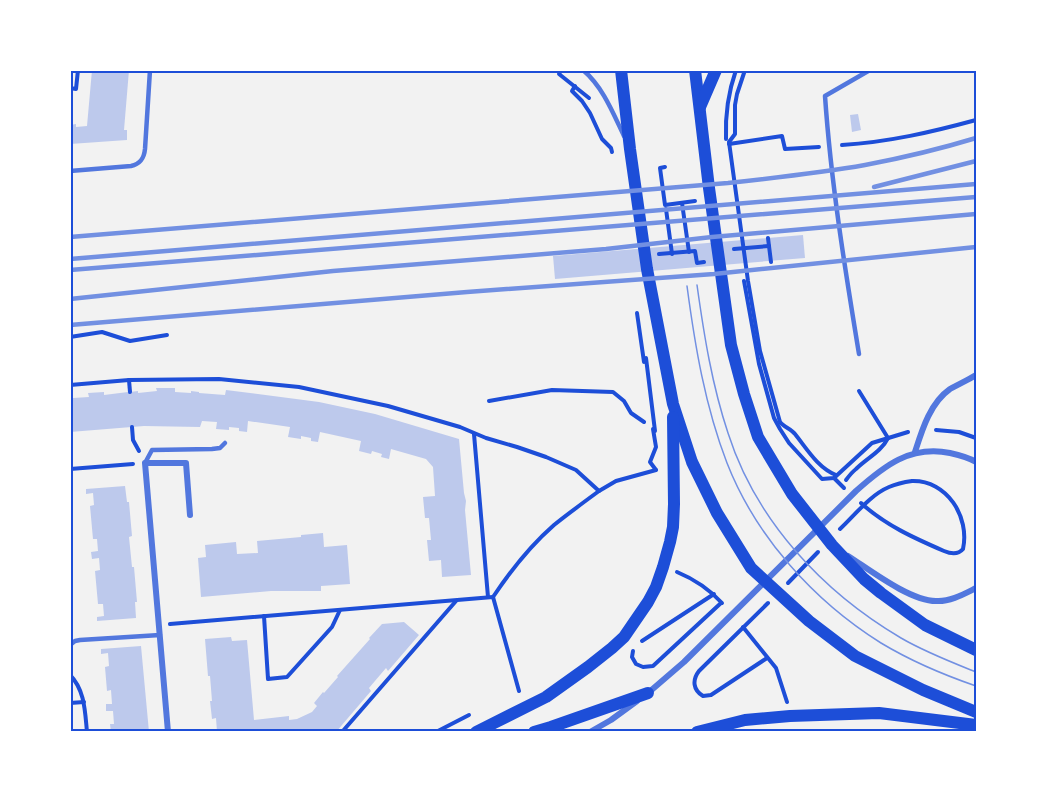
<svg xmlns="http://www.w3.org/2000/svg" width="1047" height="802" font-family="'Archivo Narrow',sans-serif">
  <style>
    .building { fill: #bdc9ec }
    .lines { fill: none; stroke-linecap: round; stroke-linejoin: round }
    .path { stroke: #1d4ed8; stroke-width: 4 }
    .service { stroke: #5277de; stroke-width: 4.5 }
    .minor { stroke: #5277de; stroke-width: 6 }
    .secondary { stroke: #1d4ed8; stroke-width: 12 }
    .tram { stroke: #7290e2; stroke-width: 1.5 }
    .rail { stroke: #7290e2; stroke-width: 4.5 }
    .neatline { fill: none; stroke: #1d4ed8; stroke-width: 2 }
  </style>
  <rect width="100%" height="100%" fill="#f2f2f2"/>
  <g class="building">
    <path d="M92,70H129L124,130H127V140L70,144V125L76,124V127L87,126Z"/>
    <path d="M858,114L861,130L852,132L850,115Z"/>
    <path d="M803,235L805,258L555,279L553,256Z"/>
    <path d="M156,388H175V392L191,393V391L199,392V393L225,395L226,390L319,402L375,414L459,439L464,493L466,501L465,510L471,575L442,577L441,560L429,561L427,540H431L429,518H425L423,497L435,496L433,467L426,459L391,449L389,459L381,457L382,454L372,451L371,454L359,451L361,441L320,432L318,442L311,441V438L301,436V439L288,437L290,427L248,421L247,432L239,431V428L229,427V430L216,429L217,422L202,421L200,427L144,426L70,432V393H72L73,398L89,397L88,393L104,392V395L128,392V393H130V392L138,391V393L157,391Z"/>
    <path d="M125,486L127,502H129L132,536L129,537L132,567H134L137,602H135L136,618L97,621V617L104,616L103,604H98L95,571L100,570L99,558L92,559L91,552L98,551L97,539H93L90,506L94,505L93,493L86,494V489Z"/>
    <path d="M323,533L324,547L347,545L350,584L321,586V591H271L201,597L198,558L206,557L205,545L236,542L237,554L258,553L257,541L301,537V535Z"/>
    <path d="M404,622L419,635L388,671L386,668L369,688L371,691L336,732H217L216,718L212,719L210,701H212L210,676H208L205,639L231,637L232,641L247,640L254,720L289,716V720L297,719L312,712L317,706L314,703L323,692L324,693L338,677L337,676L370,639L369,638L382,624Z"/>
    <path d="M141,646L149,732H111L110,724H114L113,711H106V704H112L111,690L107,691L105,667L109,666L108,653L101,654V649Z"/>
  </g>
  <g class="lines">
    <g class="path">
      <path d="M561,70L559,74L589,98"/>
      <path d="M745,70L737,94L735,105V134L729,142L748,281L760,351L780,422C784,427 791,429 795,434C807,449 818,468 836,475"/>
      <path d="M575,86L572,91L582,101L590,113L602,139L611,148L612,152"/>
      <path d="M70,88L76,89L78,70"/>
      <path d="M726,139C725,115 728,93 736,70"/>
      <path d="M729,144L782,136L785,149L819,147"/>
      <path d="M842,145C889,142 932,132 976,120"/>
      <path d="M665,167L660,168L665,205L695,201"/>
      <path d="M682,203L689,252"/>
      <path d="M666,209L672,254"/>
      <path d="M768,238L771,262"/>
      <path d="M734,249L769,246"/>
      <path d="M659,254L695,251L697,263L704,262"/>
      <path d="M744,281L759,364L774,418L780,429L789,443L822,479L834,478L872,443L908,432"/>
      <path d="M637,313L644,362"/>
      <path d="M70,337L102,332L130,341L167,335"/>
      <path d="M646,358L655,431"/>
      <path d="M129,380L130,392"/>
      <path d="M70,385L129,380L219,379L299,387L388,406L460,427L486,438L517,447L546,457L576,470L599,491C584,502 569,513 554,525C530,546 511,570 493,597"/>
      <path d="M489,401L552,390L613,392L624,401L631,413L644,422"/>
      <path d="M132,427L133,440L139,451"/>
      <path d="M653,429L656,447L650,462L656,470"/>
      <path d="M936,430L959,432L976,438"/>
      <path d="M474,434L488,597"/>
      <path d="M70,469L133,464"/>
      <path d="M834,478L844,488"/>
      <path d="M846,480C849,476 852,472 856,469C867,458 881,452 888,438L859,391"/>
      <path d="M599,491L616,481L656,470"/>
      <path d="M840,529C855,515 870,495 889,487C896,484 905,482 912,481C947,480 970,517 963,549C958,555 951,554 944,551C914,538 885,525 861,503"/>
      <path d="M677,572C694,579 710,590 722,603"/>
      <path d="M788,583L818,552"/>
      <path d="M264,616L268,679L287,677L332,627L340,610"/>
      <path d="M170,624L493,597L519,691"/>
      <path d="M743,627L776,668L787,702"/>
      <path d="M642,641L714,594"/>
      <path d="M633,651L632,657L636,664L643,667L653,666L721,603"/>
      <path d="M767,658L711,695L703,696C693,690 692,680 699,671L768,603"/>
      <path d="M70,675C85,690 85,712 87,732"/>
      <path d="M70,703L84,702"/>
      <path d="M342,732L456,601"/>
      <path d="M436,732L469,715"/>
    </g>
    <g class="service">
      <path d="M583,70C603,87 613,113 624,136"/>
      <path d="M70,171L131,166C140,164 144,159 145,149L150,70"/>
      <path d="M859,354C845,269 831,183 825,96L870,70"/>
      <path d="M145,463L152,450L212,449L220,448L225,443"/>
      <path d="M70,645L75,641L80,640L160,635"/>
    </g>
    <g class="minor">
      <path d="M915,452C922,430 930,403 950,389C959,384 968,380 976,375"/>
      <path d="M848,556C870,570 910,601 936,601C950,602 964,594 976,588"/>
      <path d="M648,693L684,662L856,491C884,466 910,445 950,453C959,455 968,457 976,462"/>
      <path d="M168,732L145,463H186L190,515"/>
      <path d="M590,732L611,720L637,701"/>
    </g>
    <g class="secondary">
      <path d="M621,70L630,149L647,269L673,404L692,462L717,513L751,568L809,621L855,656L923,690L976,712"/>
      <path d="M695,70L709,188L731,345L744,394L758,437L792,494L832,545L864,579L881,593L925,625L976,650"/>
      <path d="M700,107L716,70"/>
      <path d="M476,732L546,697L588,667L612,648L624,637L648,602L656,587L663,567L670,542L673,527L674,504L673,417"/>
      <path d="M534,732L551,727L648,693"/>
      <path d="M697,732L745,720L790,716L879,713L976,725"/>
    </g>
    <g class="tram">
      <path d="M697,285C704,335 712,385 728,433C756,521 823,592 901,638C925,652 951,662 976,672"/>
      <path d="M687,286C695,346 705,406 727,463C756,537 814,601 881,643C911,661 944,675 976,686"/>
    </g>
    <g class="rail">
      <path d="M874,187L976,161"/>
      <path d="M70,237L728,183C774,178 820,173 865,165C902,158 940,149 976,138"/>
      <path d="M70,259L976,184"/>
      <path d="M70,270L976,197"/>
      <path d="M70,299L333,271L606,249L712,237L976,214"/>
      <path d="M70,325L467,292L714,274L976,247"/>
    </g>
  </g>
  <rect width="1047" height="802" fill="none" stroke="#ffffff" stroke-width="144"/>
  <rect x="72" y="72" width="903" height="658" class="neatline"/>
</svg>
